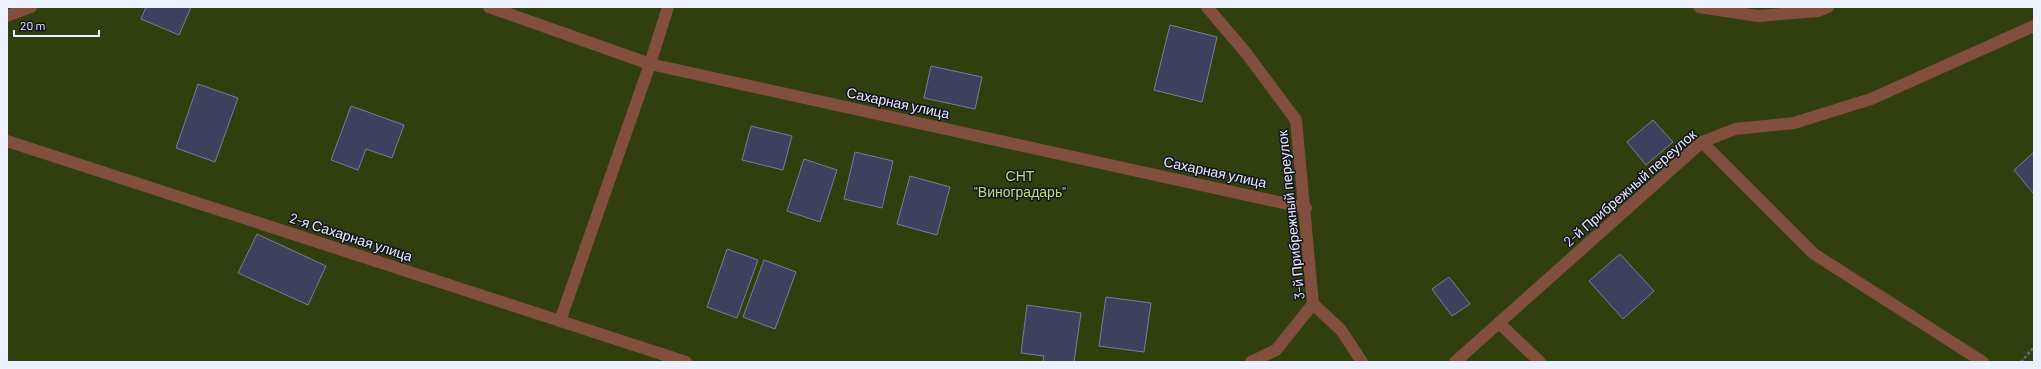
<svg xmlns="http://www.w3.org/2000/svg" width="2041" height="369" font-family="Barlow,sans-serif">
  <style>
    .green { fill: #313f0e }
    .building { fill: #3d415d; stroke: #787c9c }
    .lines { fill: none; stroke-linecap: round; stroke-linejoin: round }
    .path { stroke: #65687e; stroke-width: 2.5; stroke-dasharray: 3 2; stroke-linecap: butt }
    .lane { stroke: #824e3d; stroke-width: 12 }
    .street { stroke: #824e3d; stroke-width: 12 }
    .labels { text-anchor: middle; stroke-width: 3; stroke-linejoin: round; paint-order: stroke }
    .street-label { font-size: 14px; fill: #edf0fe; stroke: #11121e }
    .park-label { font-size: 14px; fill: #bee076; stroke: #11121e }
  </style>
  <rect width="100%" height="100%" fill="#252842"/>
  <rect class="green" x="7" y="7" width="2027" height="355"/>
  <g class="building">
    <path d="M146,7H191L179,35L141,19Z"/>
    <path d="M1170,25L1217,37L1202,102L1154,90Z"/>
    <path d="M931,66L982,77L975,109L924,98Z"/>
    <path d="M198,84L238,98L215,162L176,148Z"/>
    <path d="M351,106L404,125L392,158L366,149L358,170L331,160Z"/>
    <path d="M1653,120L1673,142L1646,165L1627,142Z"/>
    <path d="M751,126L792,136L783,170L742,160Z"/>
    <path d="M855,152L893,161L882,208L844,199Z"/>
    <path d="M2034,152V194L2014,170Z"/>
    <path d="M804,159L837,170L820,222L787,211Z"/>
    <path d="M910,176L950,187L937,235L897,224Z"/>
    <path d="M257,234L326,266L308,305L238,273Z"/>
    <path d="M727,249L758,260L737,318L707,307Z"/>
    <path d="M1620,254L1654,291L1623,319L1589,281Z"/>
    <path d="M764,260L796,272L775,329L743,317Z"/>
    <path d="M1449,277L1470,304L1452,316L1432,289Z"/>
    <path d="M1106,297L1151,303L1144,352L1099,346Z"/>
    <path d="M1027,305L1081,313L1074,362H1043L1044,356L1021,353Z"/>
  </g>
  <g class="lines">
    <path class="path" d="M2021,362L2034,347"/>
    <g class="lane">
      <path d="M489,7L650,64L1306,208"/>
      <path d="M1207,7L1246,53L1296,120L1313,304L1341,330L1362,362"/>
      <path d="M1699,7L1758,16L1818,11L1828,7"/>
      <path d="M7,141L686,362"/>
      <path d="M1702,142L1814,254L1983,362"/>
      <path d="M560,321L650,64L668,7"/>
      <path d="M1499,323L1540,362"/>
      <path d="M1251,362L1276,350L1313,304"/>
      <path d="M1455,362L1702,142L1735,129L1794,123L1871,99L2034,26"/>
    </g>
    <path class="street" d="M7,16L31,7"/>
  </g>
  <g class="labels">
    <g class="street-label">
      <text transform="translate(898 103) rotate(12)" y="5">Сахарная улица</text>
      <text transform="translate(1215 172) rotate(12)" y="5">Сахарная улица</text>
      <text transform="translate(1630 188) rotate(-41)" y="5">2-й Прибрежный переулок</text>
      <text transform="translate(1291 215) rotate(-96)" y="5">3-й Прибрежный переулок</text>
      <text transform="translate(351 237) rotate(18)" y="5">2-я Сахарная улица</text>
    </g>
    <g class="park-label">
      <text x="1020" y="181">СНТ<tspan x="1020" dy="16">"Виноградарь"</tspan></text>
    </g>
  </g>
  <rect width="2041" height="369" fill="none" stroke="#edf0fe" stroke-width="16"/>
  <path d="M14 30v6h85v-6" fill="none" stroke="#edf0fe" stroke-width="2"/>
  <text x="20" y="30" font-size="12" fill="#edf0fe" stroke="#11121e" stroke-width="3" paint-order="stroke">20 m</text>
</svg>
